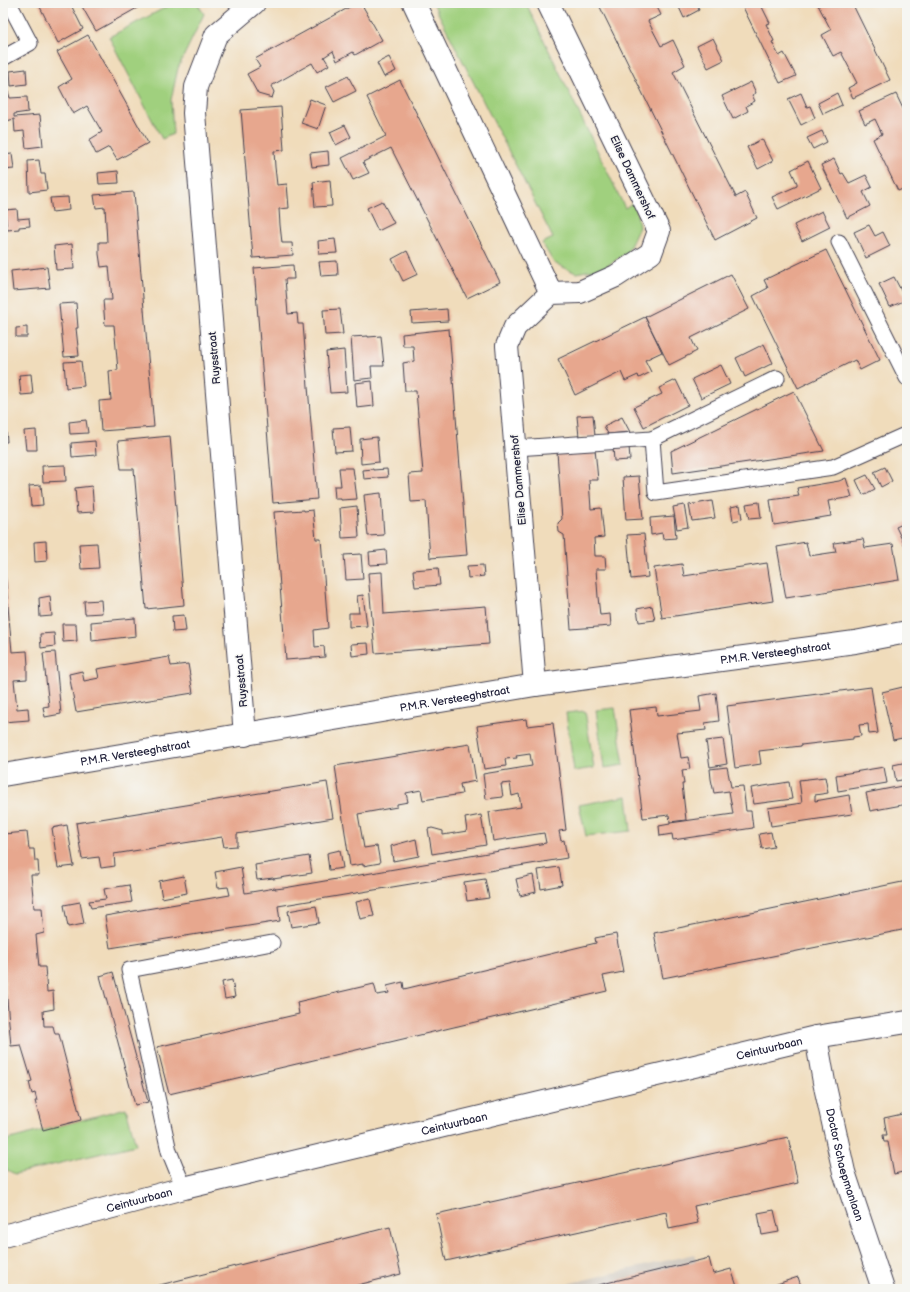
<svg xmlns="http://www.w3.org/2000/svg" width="910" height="1292" font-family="'Balsamiq Sans',sans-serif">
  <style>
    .industrial { fill: #cbc2b8 }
    .green { fill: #a0d07e; stroke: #61795c }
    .building { fill: #e7a78e }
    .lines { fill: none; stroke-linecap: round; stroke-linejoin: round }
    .service-casing { stroke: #413e4e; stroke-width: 17 }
    .minor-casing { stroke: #413e4e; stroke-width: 24 }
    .primary-casing { stroke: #413e4e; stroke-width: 24 }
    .service { stroke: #fff; stroke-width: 15 }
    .minor { stroke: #fff; stroke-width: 22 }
    .primary { stroke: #fff; stroke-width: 22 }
    .labels { text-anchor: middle; stroke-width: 3; stroke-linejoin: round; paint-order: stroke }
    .street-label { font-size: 11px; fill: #22223b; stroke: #f6f6f2 }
  </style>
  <rect width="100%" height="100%" fill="#f6f6f2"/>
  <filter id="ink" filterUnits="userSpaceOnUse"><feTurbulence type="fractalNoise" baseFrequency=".025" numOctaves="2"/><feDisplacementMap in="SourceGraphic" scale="8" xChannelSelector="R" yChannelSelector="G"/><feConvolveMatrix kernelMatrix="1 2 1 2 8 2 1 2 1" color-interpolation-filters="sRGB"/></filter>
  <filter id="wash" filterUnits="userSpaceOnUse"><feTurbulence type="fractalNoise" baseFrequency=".012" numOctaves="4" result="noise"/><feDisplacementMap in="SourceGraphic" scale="16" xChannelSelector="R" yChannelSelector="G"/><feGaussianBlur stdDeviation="0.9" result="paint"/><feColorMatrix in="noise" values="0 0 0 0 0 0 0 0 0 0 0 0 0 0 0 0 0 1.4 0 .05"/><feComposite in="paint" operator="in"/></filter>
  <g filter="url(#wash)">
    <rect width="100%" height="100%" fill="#f0dcbb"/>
    <path class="industrial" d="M694,1254L707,1289H545Z"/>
    <g class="green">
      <path d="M174,3H197L204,14L178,68L171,100L173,134L162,139L109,37Z"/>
      <path d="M433,3H526L625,208L635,201L639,227L627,253L604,268L576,273L554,263L542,243L553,238Z"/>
      <path d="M615,708L624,765L604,768L596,710Z"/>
      <path d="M585,711L594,768L574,771L566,713Z"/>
      <path d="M627,796L631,831L586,836L579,805Z"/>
      <path d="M126,1108L136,1145L15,1174L3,1168V1141Z"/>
    </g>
    <g id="blocks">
      <g class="building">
        <path d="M38,3H70L83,29L58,43Z"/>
        <path d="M80,3H146L96,31Z"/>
        <path d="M357,3H361L382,40L355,55L353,52L337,61L333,51L324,57L329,65L317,72L312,63L271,86L274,92L272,98L258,94L247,74L260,67L255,59Z"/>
        <path d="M598,3H655L661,15L648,21L661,46L673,40L685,65L673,72L736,197L745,192L757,218L715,240Z"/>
        <path d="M677,3H696L699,10L684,18Z"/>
        <path d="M741,3H760L770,23L766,24L774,41L772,42L779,56L784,53L796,76L780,83Z"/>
        <path d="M817,3H852L890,80L853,98L848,88L857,83L841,52L833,56L822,35L831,30Z"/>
        <path d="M88,35L148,143L117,160L109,147L96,154L89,140L102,132L87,106L73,114L59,87L72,79L57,52Z"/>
        <path d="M713,38L724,60L708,68L697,46Z"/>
        <path d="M389,57L396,71L384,77L377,63Z"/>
        <path d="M26,69L27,84L11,86L10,71Z"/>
        <path d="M3,74L10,98L27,97L28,112L14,114V117L40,115L43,146L26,148L24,131L15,132L14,119L3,122Z"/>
        <path d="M348,76L356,91L334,102L326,87Z"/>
        <path d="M400,80L500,282L467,298L391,148L363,162L369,173L353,180L342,158L386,136L367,97Z"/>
        <path d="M751,82L756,93L752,95L755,101L746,106L748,111L733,119L722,96Z"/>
        <path d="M801,93L807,107L810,106L815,118L801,125L788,99Z"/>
        <path d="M837,93L842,105L823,114L818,103Z"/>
        <path d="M896,94L907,117V187L898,191L873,139L882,134L875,119L865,124L859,111Z"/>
        <path d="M310,99L326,105L318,129L301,123Z"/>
        <path d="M281,107L284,150L274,151L275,167L277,185L287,184L289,208L279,209L280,225L282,243H292L293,255L253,258L241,110Z"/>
        <path d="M345,125L351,137L336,145L330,132Z"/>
        <path d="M822,131L827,142L813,149L807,138Z"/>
        <path d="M762,139L773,161L758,169L747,147Z"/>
        <path d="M328,151L329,165L312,167L310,153Z"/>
        <path d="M12,154L14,169L3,170V155Z"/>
        <path d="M834,159L841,174L843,173L849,183L866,175L872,187L863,192L870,206L847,218L821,165Z"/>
        <path d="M39,160L41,174H45L47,190L29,192L28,161Z"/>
        <path d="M808,161L821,188L778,209L772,197L797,186V183L791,170Z"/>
        <path d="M118,171L119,183L99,184L98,173Z"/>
        <path d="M330,180L332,206L315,207L313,182Z"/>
        <path d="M134,192L154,427L101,431L99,401L111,400L109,371L118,370L114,325H105L104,312L103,300H112L109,266L101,267L99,254V242H107L105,207L96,208L94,195Z"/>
        <path d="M68,197L69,210L52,212L50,198Z"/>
        <path d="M382,201L394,223L378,231L367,208Z"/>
        <path d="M17,209L18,219L29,218L30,226L19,227V229L7,230L5,210Z"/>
        <path d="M822,211L830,227L802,241L794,225Z"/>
        <path d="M869,225L875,236L883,232L890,246L866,258L854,232Z"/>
        <path d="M335,239L337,253L319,254L318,241Z"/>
        <path d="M72,244L74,269L56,270L54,246Z"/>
        <path d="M826,250L880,360L860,370L855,360L798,388L753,296L768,288L764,280Z"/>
        <path d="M407,251L418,274L403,281L392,259Z"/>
        <path d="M337,261L338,275L321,276L319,262Z"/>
        <path d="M293,265L294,279H285L288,314L297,313L298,324H303L317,499L273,503L254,268Z"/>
        <path d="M47,267L50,288L13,291L11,271Z"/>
        <path d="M731,274L749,309L691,338L697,351L669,365L645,317Z"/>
        <path d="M894,277L906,300L890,307L879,284Z"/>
        <path d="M76,303L78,328H76L79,356L64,357L59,304Z"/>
        <path d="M340,309L343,334L325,335L323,310Z"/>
        <path d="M447,309L448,321L412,323L411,312Z"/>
        <path d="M645,317L662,352L645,360L651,372L639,378L638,375L625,381L621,372L575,395L558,359Z"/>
        <path d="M27,327V337H16V328Z"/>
        <path d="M449,329L467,555L430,558L426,501L411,502L409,474L423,473L416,391H405L403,363L414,361L413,346H403L402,334Z"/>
        <path d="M368,336V337L381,336L384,366H371L372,378L354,380L351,337Z"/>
        <path d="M764,344L773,363L745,377L736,358Z"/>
        <path d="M344,350L347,392L330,393L326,352Z"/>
        <path d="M81,361L84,386L66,388L64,362Z"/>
        <path d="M721,365L730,384L701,398L692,379Z"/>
        <path d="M31,374L33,394L21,395L19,375Z"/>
        <path d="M676,380L688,405L644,427L634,407L662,394L659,388Z"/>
        <path d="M372,381L374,406L357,408L355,383Z"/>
        <path d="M794,391L824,451L673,473L671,451Z"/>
        <path d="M3,414H5L7,442H3Z"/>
        <path d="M593,415L595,436L579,437L577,416Z"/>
        <path d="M622,417L630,432L608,434L604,426Z"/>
        <path d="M86,420L88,433L70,434L69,422Z"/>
        <path d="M350,427L352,451L335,452L333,428Z"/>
        <path d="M36,430L37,450H26L24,431Z"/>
        <path d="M170,436L184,605L146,609L134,469H121L118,441Z"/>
        <path d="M377,437L379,462L361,464L360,439Z"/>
        <path d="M95,441L96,455L72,457L71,443Z"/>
        <path d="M629,446L630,460L614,461L613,447Z"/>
        <path d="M595,449L598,480H589L591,509L601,508L604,537L594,538L595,556H605L606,569H596L598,597L600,615L610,614L611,626L571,629L564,535L559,532L558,523L562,519L557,452Z"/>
        <path d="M65,465L66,481L43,482L42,466Z"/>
        <path d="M885,467L892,481L881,487L874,472Z"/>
        <path d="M339,468H353L357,499L341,500V499H335L334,486H341Z"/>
        <path d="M373,469V470L387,469L388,477L364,479L363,470Z"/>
        <path d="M867,475L875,489L863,495L856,480Z"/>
        <path d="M639,476L643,519L626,520L623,477Z"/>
        <path d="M846,478L852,497L828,501L831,516L774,525L770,500L799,496L797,488L839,481Z"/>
        <path d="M41,485L43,505L31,506L29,486Z"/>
        <path d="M92,486L94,512L77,513L75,488Z"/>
        <path d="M381,493L384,535L368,536L364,495Z"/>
        <path d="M712,501L715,518L692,521L689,505Z"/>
        <path d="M759,502L761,518L749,519L746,504Z"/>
        <path d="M684,505L688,527L677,529L673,507Z"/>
        <path d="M740,505L742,519L733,521L731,507Z"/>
        <path d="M357,506L359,537L342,538L340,508Z"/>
        <path d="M304,510V511L313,510L316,539H321L328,628L314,630L315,647L324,646L325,657L286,660L274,512Z"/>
        <path d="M674,516L676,538L663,539L662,533L651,535L650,518Z"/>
        <path d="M907,522V550L896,527Z"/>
        <path d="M644,534L648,577L631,579L627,535Z"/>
        <path d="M863,539L865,548L893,544L899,580L786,598L777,547L806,542L809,556L836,552L834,543Z"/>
        <path d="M46,541L47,561L35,562L34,542Z"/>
        <path d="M97,543L99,568L81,569L79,544Z"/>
        <path d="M386,550L387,564L370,565L369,552Z"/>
        <path d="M361,554L363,579L346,580L344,555Z"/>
        <path d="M3,560H4L12,652L27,651L28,665H27V679L14,680L17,709L28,708L29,720L3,722Z"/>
        <path d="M767,563L773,601L662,618L654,568L682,564L684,576Z"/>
        <path d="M483,565L484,576L468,578L467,566Z"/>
        <path d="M438,568L440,585L415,587L413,570Z"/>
        <path d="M382,572L384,614L486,606L489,644L375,653L368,573Z"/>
        <path d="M363,595L367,626L349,627V613H359L357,596Z"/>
        <path d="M50,596L52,616L40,617L39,598Z"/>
        <path d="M101,600L102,613L85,614L84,601Z"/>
        <path d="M652,606L655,620L639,622L637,609Z"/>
        <path d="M184,615L186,631L173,632L172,616Z"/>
        <path d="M135,618L136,636L92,641L91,622Z"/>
        <path d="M62,624H76L77,641L63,642Z"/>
        <path d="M54,633L55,646L41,648L40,634Z"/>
        <path d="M368,643L369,654L352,656L351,644Z"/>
        <path d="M55,652L61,714L45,717L43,707L49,706L43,653Z"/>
        <path d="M169,657L171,666L188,664L193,693L76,712L69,674L82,671L84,681L99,678L97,669Z"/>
        <path d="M907,686V737L893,740L882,692Z"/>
        <path d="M871,687L878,733L869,734L868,724L859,725L861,736L853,737V739L801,745V746L759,751L761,764L735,768L727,706Z"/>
        <path d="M716,693L719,721L705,723L706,730L677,733L681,758L688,757L690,769L682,770L684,784H682L686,820L670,822L669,815L643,818L629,710L656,707L657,716L701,711L699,696Z"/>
        <path d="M526,719L527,726L553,723L566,830L559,831L561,841L564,840L567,858L278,906L280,921L110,948L105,916L230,895L228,887L218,888L215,872L241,867L245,893L275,888V889L284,888L546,843L544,833L493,841L489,812L521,807L519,794L512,796L510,783L501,784L503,797L486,799L483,774L532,766L530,754L516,756L517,758L505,759L506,766L484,769L477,726Z"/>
        <path d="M723,739L727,764L710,767L706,741Z"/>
        <path d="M470,744L476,781L460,784L462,794L423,800L421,790L406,793L408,802L397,804V807L358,814L364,848L377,846L380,863L363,866V864L350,866L335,766Z"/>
        <path d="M907,762V779L896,781L893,765Z"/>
        <path d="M727,767L731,787L743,786L746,811H751L753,828L673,840L672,834L660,836L659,826L670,824V823L733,814L729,791L714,793L711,779L710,769Z"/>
        <path d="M884,767L887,783L838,791L836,775Z"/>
        <path d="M825,777L828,793L815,795V801L849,795L852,814L771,826L768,808L802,803L799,780Z"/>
        <path d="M327,782L333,818L237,834V846L224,847L222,837L114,854L115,866L101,868L99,857L82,859L76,823Z"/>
        <path d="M789,782L792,799L754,804L751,788Z"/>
        <path d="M907,785V804L870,811L866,793Z"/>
        <path d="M481,815L486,845L432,854L428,829L432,828L443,831V835L467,831L465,818Z"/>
        <path d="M67,825L74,866L58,868L52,828Z"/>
        <path d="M27,832L29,849H34L35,861H38L39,875H31L34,908H42L44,933L36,935L39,967H45L47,992L53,991L54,1009L43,1011L44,1026H53L55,1034H59L81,1120L43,1130L35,1101H37L35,1093L32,1094L29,1082L32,1081L21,1045L11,1046L3,953V834Z"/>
        <path d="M771,832L774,847L762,849L759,834Z"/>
        <path d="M416,839L419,856L393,861L391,846Z"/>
        <path d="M340,850L343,868L329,870L327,853Z"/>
        <path d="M309,856L312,873L273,879V878L257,880L255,865Z"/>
        <path d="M559,867L562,885L541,889L538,870Z"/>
        <path d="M533,875L536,892L520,896L516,879Z"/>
        <path d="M184,876L187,893L162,898L159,881Z"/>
        <path d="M485,879L489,898L467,901L464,882Z"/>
        <path d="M907,881V929L663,978L654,933Z"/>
        <path d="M129,885L132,902L91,908L89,901L106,899L104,889Z"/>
        <path d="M370,899L374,916L360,919L356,902Z"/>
        <path d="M80,902L84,924L68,927L64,905Z"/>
        <path d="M316,906L319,923L291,927L288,911Z"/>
        <path d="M616,934L623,972L603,976L607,991L169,1094L157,1047L299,1014L297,1002L374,984L377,995L389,993L387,986L403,982L404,989L596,943L595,938Z"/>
        <path d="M113,972L148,1102L135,1105L100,976Z"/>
        <path d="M232,980L235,997L225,999L222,982Z"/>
        <path d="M907,1113V1171L894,1174L888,1142H884L883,1135H887L884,1118Z"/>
        <path d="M788,1137L798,1183L694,1206L698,1223L669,1229L666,1212L446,1261L436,1214Z"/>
        <path d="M774,1210L779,1232L762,1235L758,1213Z"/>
        <path d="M390,1227L401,1274L342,1289H144Z"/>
        <path d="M709,1258L713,1274L731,1269L738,1289H582Z"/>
        <path d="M798,1277L802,1289H765V1288Z"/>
      </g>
    </g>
  </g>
  <g filter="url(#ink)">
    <use href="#blocks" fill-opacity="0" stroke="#413e4e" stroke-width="1"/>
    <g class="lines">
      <g class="service-casing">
        <g id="service">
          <path d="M3,58L30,43L9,3"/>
          <path d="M839,242L907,378"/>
          <path d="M777,378L652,439L656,493L833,467L907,434"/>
          <path d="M516,448L652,439"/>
          <path d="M184,1188L169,1151L129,970L272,943"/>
        </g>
      </g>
      <g class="minor-casing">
        <g id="minor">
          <path d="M414,3L551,293"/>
          <path d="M535,685L507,346L515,327L551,293L580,292L616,276L651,253L659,231L548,3"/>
          <path d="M245,735L194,113L196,87L216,35L254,3"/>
          <path id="s1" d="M3,775L535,685L855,642L907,632"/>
          <path id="s2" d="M816,1037L824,1082L844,1172L883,1289"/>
        </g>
      </g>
      <g class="primary-casing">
        <g id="primary">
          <path id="s3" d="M3,1236L184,1188L816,1037L907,1022"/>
        </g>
      </g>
      <use href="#service" class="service"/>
      <use href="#minor" class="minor"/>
      <use href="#primary" class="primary"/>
    </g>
  </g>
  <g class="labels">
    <g class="street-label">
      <text transform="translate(633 177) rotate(65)" y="4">Elise Dammershof</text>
      <text transform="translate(214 358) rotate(-95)" y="4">Ruysstraat</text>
      <text transform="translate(518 480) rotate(-95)" y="4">Elise Dammershof</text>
      <text dy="4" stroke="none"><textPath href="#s1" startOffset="782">P.M.R. Versteeghstraat</textPath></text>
      <text transform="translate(241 681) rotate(-95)" y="4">Ruysstraat</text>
      <text dy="4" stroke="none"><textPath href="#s1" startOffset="458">P.M.R. Versteeghstraat</textPath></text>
      <text dy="4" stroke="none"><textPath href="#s1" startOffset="134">P.M.R. Versteeghstraat</textPath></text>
      <text dy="4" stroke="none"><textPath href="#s3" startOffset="789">Ceintuurbaan</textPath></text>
      <text dy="4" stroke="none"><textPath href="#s3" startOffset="465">Ceintuurbaan</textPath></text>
      <text dy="4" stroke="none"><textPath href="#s2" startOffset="131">Doctor Schaepmanlaan</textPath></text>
      <text dy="4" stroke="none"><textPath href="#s3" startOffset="141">Ceintuurbaan</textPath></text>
    </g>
  </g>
  <rect width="910" height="1292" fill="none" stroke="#f6f6f2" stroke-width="16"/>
</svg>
